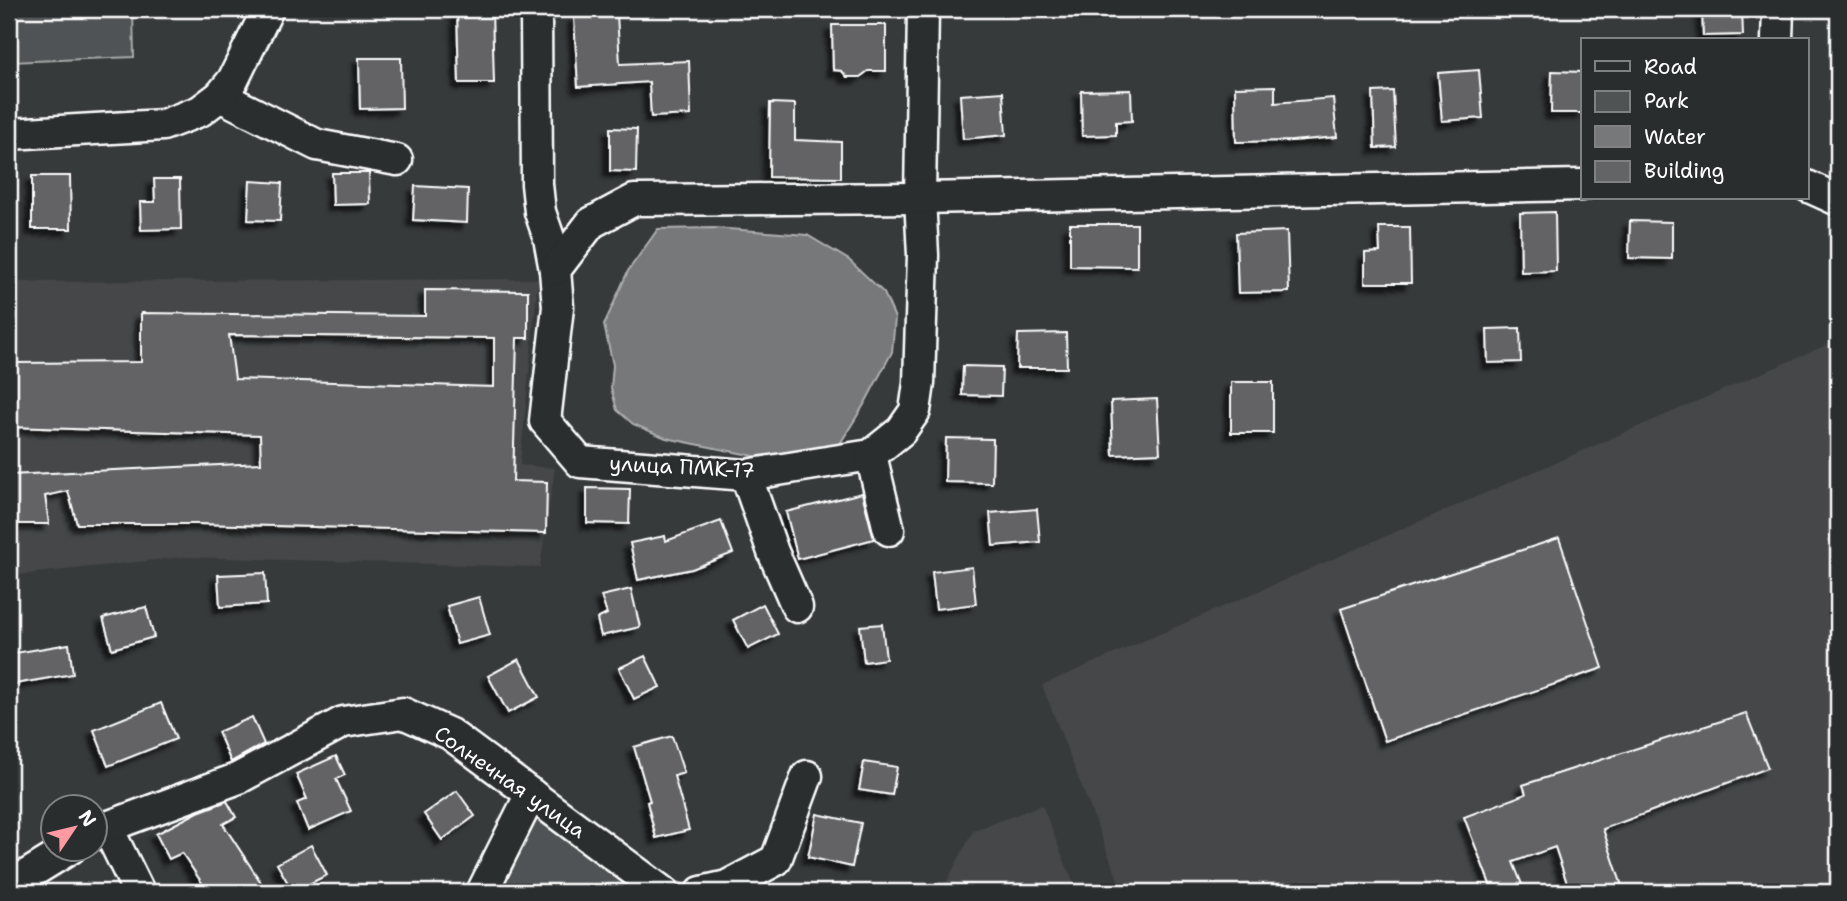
<svg xmlns="http://www.w3.org/2000/svg" width="1847" height="901" font-family="'Shantell Sans',sans-serif">
  <style>
    .built { fill: #444748 }
    .green { fill: #505354; stroke: #a8a9aa; stroke-width: 2 }
    .water { fill: #767879; stroke: #adaeaf; stroke-width: 2 }
    .building { fill: #636465; stroke: #fff; stroke-width: 2; fill-rule: evenodd; filter: url(#shadow) }
    .lines { fill: none; stroke-linecap: round; stroke-linejoin: round }
    .minor-casing { stroke: #fff; stroke-width: 35 }
    .minor { stroke: #2a2d2e; stroke-width: 30 }
    .labels { text-anchor: middle; stroke-width: 5; stroke-linejoin: round; paint-order: stroke }
    .street-label { font-size: 21px; fill: #fff; stroke: #2a2d2e }
  </style>
  <defs>
    <filter id="shadow"><feDropShadow dx="-6" dy="6" stdDeviation="2" flood-color="#0009"/></filter>
  </defs>
  <rect width="100%" height="100%" fill="#373a3b"/>
  <filter id="ink" filterUnits="userSpaceOnUse"><feTurbulence type="fractalNoise" baseFrequency=".0143" numOctaves="2"/><feDisplacementMap in="SourceGraphic" scale="14" xChannelSelector="R" yChannelSelector="G"/><feConvolveMatrix kernelMatrix="1 2 1 2 8 2 1 2 1" color-interpolation-filters="sRGB"/></filter>
  <g filter="url(#ink)">
    <g class="built">
      <path d="M538,279L520,465L555,468L540,567L183,557L9,576V282Z"/>
      <path d="M1838,340V892H1123L1042,685Z"/>
      <path d="M1042,805L1077,892H941L973,831Z"/>
    </g>
    <g class="green">
      <path d="M9,9H133L134,57L9,62Z"/>
      <path d="M530,811L699,892H485Z"/>
    </g>
    <path class="water" d="M714,228L807,235L849,260L884,293L895,318L892,352L865,403L838,447L764,458L666,438L633,424L617,410L611,388L613,365L604,325L628,271L658,229Z"/>
    <g class="building">
      <path d="M457,9H492L494,83H459Z"/>
      <path d="M1702,9H1742L1743,35L1703,36Z"/>
      <path d="M617,14L620,64L689,61L691,115L651,117L649,82L578,87L574,17Z"/>
      <path d="M832,25H886V71H868L860,77H847L842,71L833,70Z"/>
      <path d="M359,58H401L402,108L360,109Z"/>
      <path d="M1479,70L1483,118L1442,121L1438,73Z"/>
      <path d="M1552,71L1583,72V113H1551Z"/>
      <path d="M1275,86V103L1333,98L1337,137L1292,141L1236,142L1235,87Z"/>
      <path d="M1131,90L1132,121L1116,122V135L1082,136L1081,91Z"/>
      <path d="M1393,91L1396,147L1375,148L1373,92Z"/>
      <path d="M1003,92L1006,135L963,139L960,95Z"/>
      <path d="M770,103L795,104V140L841,142V178L769,177Z"/>
      <path d="M610,128L637,129L636,172L610,171Z"/>
      <path d="M332,173H369L370,204L333,205Z"/>
      <path d="M32,176H70L71,229H32Z"/>
      <path d="M154,179H180L181,229L141,230L140,202H155Z"/>
      <path d="M250,181L282,183L280,221L248,220Z"/>
      <path d="M415,186L468,189L467,223L413,220Z"/>
      <path d="M1555,212L1556,271L1521,272L1520,213Z"/>
      <path d="M1630,221L1672,222V259L1629,258Z"/>
      <path d="M1070,224H1137V267L1070,266Z"/>
      <path d="M1379,227H1410L1411,283H1365V253L1380,252Z"/>
      <path d="M1287,231L1289,292L1238,293L1236,233Z"/>
      <path d="M425,290L528,291V338H517L513,481L547,482L546,533L197,524H77L68,491L45,496L49,524H9V475L261,463L260,435L10,427L14,363L141,362V313L425,316ZM229,335L494,338V387L235,379Z"/>
      <path d="M1520,328L1521,362L1488,363L1487,329Z"/>
      <path d="M1066,333L1067,368H1017L1018,334Z"/>
      <path d="M963,366L1002,367L1001,396L962,395Z"/>
      <rect x="1231" y="382" width="42" height="51"/>
      <path d="M1157,399L1160,453L1113,455L1111,401Z"/>
      <path d="M946,438L993,439L992,483L945,482Z"/>
      <path d="M587,488L630,489L629,524L587,523Z"/>
      <path d="M862,493L874,539L798,559L786,512Z"/>
      <path d="M1037,509L1040,542L993,546L990,513Z"/>
      <path d="M721,521L733,553L692,569L638,580L630,543L665,536L666,541Z"/>
      <path d="M1559,538L1603,668L1385,741L1341,609Z"/>
      <path d="M972,567L976,604L936,609L932,572Z"/>
      <path d="M265,573L267,604L220,607L218,575Z"/>
      <path d="M631,589L640,627L601,636L597,619L607,614L601,596Z"/>
      <path d="M479,597L490,635L457,644L447,606Z"/>
      <path d="M763,604L778,634L748,649L733,620Z"/>
      <path d="M146,607L154,637L112,649L103,618Z"/>
      <path d="M882,624L886,659L864,662L860,626Z"/>
      <path d="M69,644L73,674L9,685V654Z"/>
      <path d="M645,656L660,687L634,699L619,668Z"/>
      <path d="M519,659L539,697L508,713L488,676Z"/>
      <path d="M161,703L176,739L108,766L94,730Z"/>
      <path d="M1746,713L1768,768L1603,829L1624,892H1570L1555,847L1513,862L1525,892H1493L1464,817L1526,794L1523,785Z"/>
      <path d="M252,717L264,744L231,762L218,732Z"/>
      <path d="M672,736L684,773L674,776L689,830L656,838L647,802L650,801L634,747Z"/>
      <path d="M336,756L345,775L336,779L351,811L308,830L297,803L307,799L296,774Z"/>
      <path d="M864,762L897,767L892,795L859,790Z"/>
      <path d="M457,791L475,816L442,840L424,814Z"/>
      <path d="M227,801L236,817L223,824L262,884L249,892H208L182,853L169,859L156,834L198,812Z"/>
      <path d="M817,814L861,823L852,867L808,857Z"/>
      <path d="M311,845L327,875L293,892L277,864Z"/>
    </g>
    <g class="lines">
      <g class="minor-casing">
        <g id="minor">
          <path d="M536,9L537,184L540,212L549,238L555,270L558,307L545,421L580,462L746,475L871,455L901,431L915,411L919,383L923,255L920,198L923,9"/>
          <path d="M1777,40L1778,9"/>
          <path d="M220,96L317,145L397,160"/>
          <path d="M9,134L163,125L200,111L220,96L233,80L268,9"/>
          <path d="M1807,186L1838,200"/>
          <path d="M555,270L591,223L634,200L920,198L1583,185"/>
          <path d="M871,455L889,530"/>
          <path d="M746,475L773,552L797,607"/>
          <path d="M107,827L139,892"/>
          <path d="M94,834L107,827L239,778L343,722L403,713L450,734L663,892"/>
          <path d="M9,886L71,848"/>
          <path d="M482,892L531,794"/>
          <path d="M701,892L727,886L776,860L807,776"/>
        </g>
      </g>
      <use href="#minor" class="minor"/>
    </g>
  </g>
  <g class="labels">
    <g class="street-label">
      <text transform="translate(682 467) rotate(3)" y="7">улица ПМК-17</text>
      <text transform="translate(510 782) rotate(35)" y="7">Солнечная улица</text>
    </g>
  </g>
  <rect width="1847" height="901" fill="none" stroke="#2a2d2e" stroke-width="35"/>
  <rect x="18" y="18" width="1812" height="866" fill="none" stroke="#fff" stroke-width="2.5" filter="url(#ink)"/>
  <rect x="1581" y="38" width="228" height="161" fill="#2a2d2e" stroke="#7f8182" stroke-width="2"/>
  <rect x="1595" y="61" width="35" height="10" fill="#2a2d2e" stroke="#7f8182" stroke-width="2"/>
  <text x="1644" y="74" font-size="21" fill="#ffffff">Road</text>
  <rect x="1595" y="91" width="35" height="21" fill="#505354" stroke="#7f8182" stroke-width="2"/>
  <text x="1644" y="108" font-size="21" fill="#ffffff">Park</text>
  <rect x="1595" y="126" width="35" height="21" fill="#767879" stroke="#7f8182" stroke-width="2"/>
  <text x="1644" y="144" font-size="21" fill="#ffffff">Water</text>
  <rect x="1595" y="161" width="35" height="21" fill="#636465" stroke="#7f8182" stroke-width="2"/>
  <text x="1644" y="178" font-size="21" fill="#ffffff">Building</text>
  <g transform="translate(74 828) rotate(55)"><circle r="33" fill="#2a2d2e" stroke="#7f8182" stroke-width="2"/>
  <path d="M0-5L12 26L0 18L-12 26Z" fill="#ff9aa2"/>
  <text y="-10" font-size="19" font-weight="bold" text-anchor="middle" fill="#ffffff">N</text>
  </g>
</svg>
